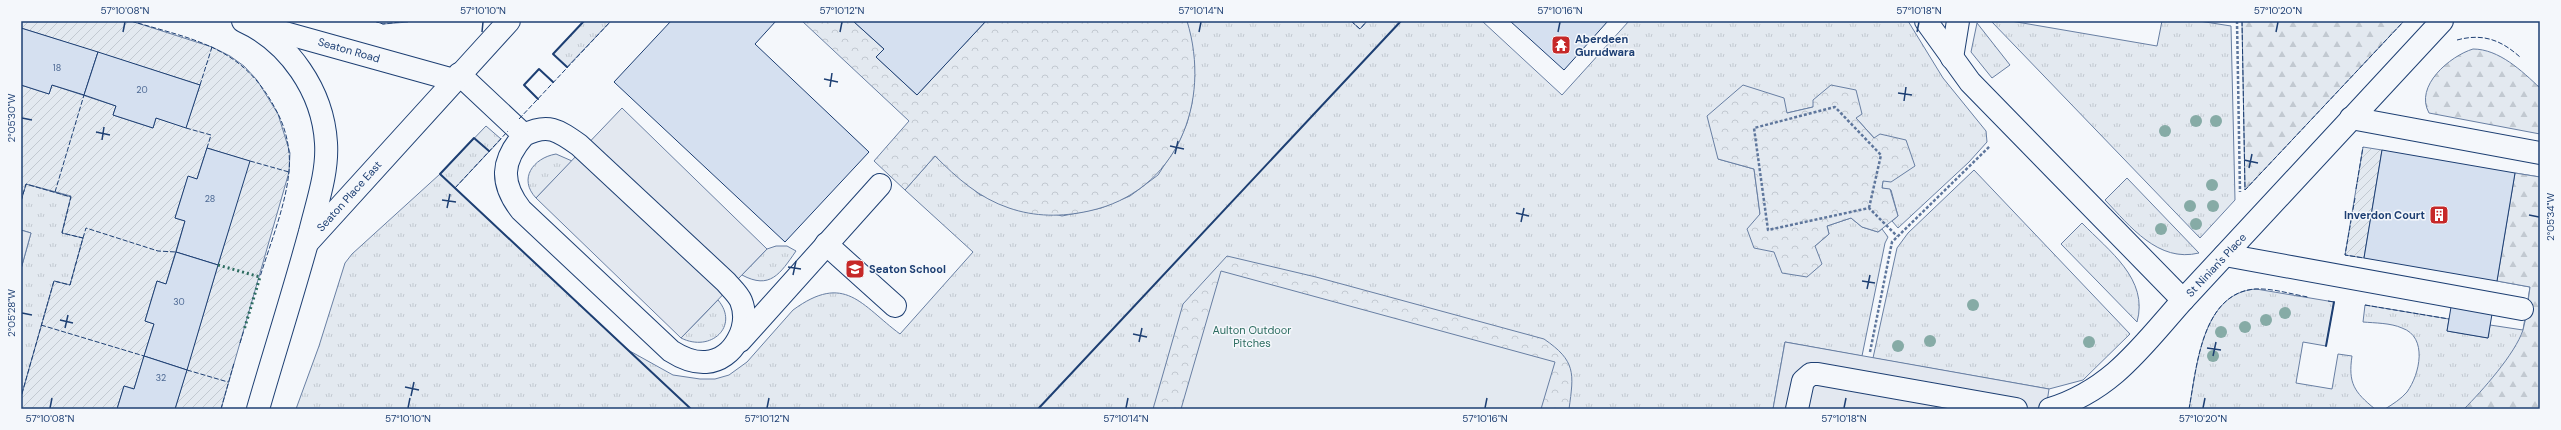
<svg xmlns="http://www.w3.org/2000/svg" width="2561" height="430" font-family="'DM Sans',sans-serif">
  <style>
    .grass { fill: url(#grass-tufts); stroke: #687fa3 }
    .forest { fill: url(#forest-firs); stroke: #687fa3 }
    .park { fill: url(#park-crowns); stroke: #687fa3 }
    .garden { fill: url(#garden-furrows); stroke: #687fa3 }
    .pitch { fill: #e3e9f0; stroke: #687fa3 }
    .parking { fill: #e3e8f0; stroke: #687fa3 }
    .building { fill: #d5e0f0; stroke: #1d3f73 }
    .lines { fill: none; stroke-linecap: round; stroke-linejoin: round }
    .minor-casing { stroke: #1d3f73; stroke-width: 24 }
    .path { stroke: #5e769c; stroke-width: 2.5; stroke-dasharray: 3 2; stroke-linecap: butt }
    .minor { stroke: #f4f7fb; stroke-width: 22 }
    .hedge { stroke: #2c6c60; stroke-width: 3; stroke-dasharray: 2 3; stroke-linecap: butt }
    .fence { stroke: #1d3f73; stroke-width: 1; stroke-dasharray: 5 2; stroke-linecap: butt }
    .wall { stroke: #1d3f73; stroke-width: 2 }
    .tree { fill: #86aba6 }
    .ticks { fill: none; stroke: #1d3f73; stroke-width: 1.5 }
    .labels { text-anchor: middle; stroke-width: 3; stroke-linejoin: round; paint-order: stroke }
    .number-label { font-size: 9px; fill: #4b6792 }
    .poi-label { font-size: 11px; font-weight: bold; fill: #1d3f73; stroke: #f4f7fb; text-anchor: start }
    .street-label { font-size: 11px; fill: #1d3f73; stroke: #f4f7fb }
    .park-label { font-size: 11px; fill: #2c6c60; stroke: #f4f7fb }
    .neatline { fill: none; stroke: #1d3f73; stroke-width: 1.5 }
    .ticks-label { font-size: 10px; text-anchor: middle; fill: #1d3f73 }
  </style>
  <defs>
    <pattern id="grass-tufts" width="24" height="20" patternUnits="userSpaceOnUse"><rect width="24" height="20" fill="#e3e9f0"/><path d="M3 7l-1-3M5 7V3M7 7l1-3M15 17l-1-3M17 17v-4M19 17l1-3" fill="none" stroke="#c2c9d1"/></pattern>
    <pattern id="forest-firs" width="22" height="20" patternUnits="userSpaceOnUse"><rect width="22" height="20" fill="#e3e9f0"/><path d="M5 1l3.5 6h-7zM16 11l3.5 6h-7z" fill="#c2c9d1"/></pattern>
    <pattern id="park-crowns" width="20" height="18" patternUnits="userSpaceOnUse"><rect width="20" height="18" fill="#e3e9f0"/><path d="M2 6a3 3 0 1 1 6 0M12 15a3 3 0 1 1 6 0" fill="none" stroke="#c2c9d1"/></pattern>
    <pattern id="garden-furrows" width="10" height="10" patternUnits="userSpaceOnUse"><rect width="10" height="10" fill="#e3e9f0"/><path d="M-1 1l2-2M0 10L10 0M9 11l2-2" fill="none" stroke="#c2c9d1"/></pattern>
  </defs>
  <rect width="100%" height="100%" fill="#f4f7fb"/>
  <g class="grass">
    <path d="M584,21H611L567,67L553,54Z"/>
    <path d="M1187,21H1351L1360,29L1367,21H1482L1562,95L1629,21H1908L1943,78L1986,131L1987,142L1969,162L1898,228L1892,221L1898,216L1891,190L1882,188L1883,180L1875,139L1856,118L1813,107L1787,113L1718,159L1754,169L1760,214L1815,246L1829,234L1827,226L1851,218L1862,227L1878,232L1882,229L1888,237L1885,243L1862,356L1785,342L1773,409H296L319,346L345,263L352,254L440,174L486,126L501,139L455,188L628,350L673,375L700,379H715L729,375L747,362L793,310C845,272 861,305 900,334L973,252L905,190L935,156L980,195L1062,216L1101,208L1130,196L1158,175L1179,142L1187,123L1192,103L1194,65Z"/>
    <path d="M1991,21H2011L2157,46L2162,21H2199L2231,26L2235,200L2200,238Z"/>
    <path d="M1977,23L2010,65L1992,78L1971,52Z"/>
    <path d="M556,154L572,161L536,198C518,179 533,158 556,154Z"/>
    <path d="M1974,170L2130,334L2083,380L2049,389L1873,358L1897,248L1908,233Z"/>
    <path d="M2515,173L2540,177V409H2385C2393,404 2401,399 2407,392C2420,374 2428,337 2402,328C2391,323 2375,323 2363,322L2365,305L2449,319L2447,331L2488,338L2490,325L2523,330L2530,287L2497,281Z"/>
    <path d="M2127,178L2199,253C2158,263 2130,226 2105,200Z"/>
    <path d="M26,184L71,197L62,232L83,238L70,285L54,281L21,398V269L31,233L21,230V201Z"/>
    <path d="M2082,223C2109,251 2149,279 2137,322L2061,244Z"/>
    <path d="M776,246H787L796,251C780,274 770,290 742,275L767,249Z"/>
    <path d="M2256,289L2334,302L2326,346L2303,342L2296,383L2332,389L2338,354L2352,356C2348,383 2354,392 2375,409H2189C2197,368 2201,293 2256,289Z"/>
    <path d="M718,300C740,326 711,353 681,338Z"/>
  </g>
  <g class="forest">
    <path d="M2242,21H2404L2245,190Z"/>
    <path d="M2473,49C2499,49 2522,71 2540,88V134L2429,113C2414,86 2450,56 2473,49Z"/>
    <path d="M2515,173L2540,177V409H2464C2482,391 2515,354 2523,330C2527,316 2528,300 2530,287L2497,281Z"/>
  </g>
  <g class="park">
    <path d="M802,21H853L884,49L876,57L917,95L986,21H1187C1212,102 1177,192 1089,211C1062,217 1035,217 1009,208C979,198 957,178 935,156L905,190L874,161L909,121Z"/>
    <path d="M1743,85L1784,98L1787,113L1813,107V100L1831,85L1856,90L1862,114L1856,118L1874,138L1880,134L1906,140L1915,166L1891,182L1883,181L1882,188L1890,189L1898,216L1878,232L1862,227L1851,218L1827,226L1829,234L1815,246L1822,264L1807,277L1782,273L1774,252L1754,248L1747,229L1760,214L1754,169L1718,159L1707,116Z"/>
    <path d="M1227,256L1316,277L1544,339C1576,361 1574,373 1569,409H1153L1183,304Z"/>
  </g>
  <g class="garden">
    <path d="M21,21H131L212,47L230,56L244,66L257,80L278,114L290,153L289,172L221,409H175L249,161L207,148L197,179L188,177L175,218L185,221L166,284L157,281L145,321L154,324L134,389L124,386L117,409H21V397L54,281L70,285L83,238L62,233L71,196L26,184L21,201V85L49,94L52,85L116,106L113,115L153,128L156,118L186,127L200,85L21,28Z"/>
    <path d="M374,21H408V22L383,24Z"/>
    <path d="M2363,147L2382,150L2364,258L2345,255Z"/>
  </g>
  <g class="pitch">
    <path d="M1351,21H1367L1360,29Z"/>
    <path d="M1221,271L1555,362L1541,409H1181Z"/>
  </g>
  <g class="parking">
    <path d="M622,108L767,249L681,338L536,198Z"/>
    <path d="M21,230L31,233L21,269Z"/>
    <path d="M1785,342L2049,389L2046,409H1773Z"/>
  </g>
  <g class="building">
    <path d="M671,21H776L755,44L869,152L785,242L614,82Z"/>
    <path d="M853,21H986L917,95L876,57L884,49Z"/>
    <path d="M1510,21H1608L1564,70Z"/>
    <path d="M21,28L98,52L84,95L52,85L49,94L21,85Z"/>
    <path d="M98,52L200,85L186,128L156,118L153,128L113,115L116,106L84,95Z"/>
    <path d="M207,148L250,161L218,265L176,252L185,221L175,218L188,176L197,179Z"/>
    <path d="M2382,150L2515,173L2497,281L2364,258Z"/>
    <path d="M176,252L218,265L187,370L144,356L154,324L145,321L157,281L166,284Z"/>
    <path d="M2451,307L2492,314L2488,338L2447,331Z"/>
    <path d="M144,356L187,370L175,409H117L124,386L134,389Z"/>
  </g>
  <g class="lines">
    <g class="minor-casing">
      <g id="minor">
        <path d="M243,21C289,42 323,91 326,143C328,172 317,203 310,232C294,291 275,350 258,409"/>
        <path d="M1926,21L1970,82L2183,300L2442,21"/>
        <path d="M260,26L454,80"/>
        <path d="M1952,58L1958,21"/>
        <path d="M459,74L524,135C548,123 558,130 579,145L726,282C731,288 738,294 741,301C751,326 734,360 706,362C693,363 682,358 671,351L521,210C500,183 501,161 524,135"/>
        <path d="M2351,118L2540,153"/>
        <path d="M309,241L509,21"/>
        <path d="M826,244L895,306"/>
        <path d="M2225,255L2522,309"/>
        <path d="M740,341L880,185"/>
        <path d="M1797,409L1803,381L1811,374H1818L2016,409"/>
        <path d="M2050,409C2112,390 2142,346 2183,300"/>
      </g>
    </g>
    <g class="path">
      <path d="M2237,21L2240,192"/>
      <path d="M1869,208L1881,155L1835,107L1754,128L1768,230L1869,208L1897,236"/>
      <path d="M1870,352L1892,242L1990,146"/>
    </g>
    <use href="#minor" class="minor"/>
    <path class="hedge" d="M218,265L260,277L244,330"/>
    <g class="fence">
      <path d="M131,21C194,40 243,46 276,110C286,128 291,150 289,171C286,205 270,244 260,277"/>
      <path d="M374,21L383,24L408,21"/>
      <path d="M431,21H438"/>
      <path d="M1351,21L1360,29L1367,21"/>
      <path d="M2242,21L2245,190L2404,21"/>
      <path d="M2457,40C2483,33 2501,40 2520,57"/>
      <path d="M200,85L212,47"/>
      <path d="M519,119L611,21"/>
      <path d="M186,128L211,135L207,148"/>
      <path d="M250,161L289,172"/>
      <path d="M455,188L508,131"/>
      <path d="M2356,189L2363,147"/>
      <path d="M55,192L84,95"/>
      <path d="M2355,198L2345,255L2364,258"/>
      <path d="M21,201L26,184L71,197L62,233L83,238L70,285L54,281L21,397"/>
      <path d="M83,238L86,228L158,251L176,252"/>
      <path d="M2328,301L2334,302"/>
      <path d="M2365,305L2449,319"/>
      <path d="M41,325L144,356"/>
      <path d="M240,343L244,330"/>
      <path d="M187,370L228,382"/>
      <path d="M221,409L234,363"/>
      <path d="M2189,409C2196,371 2201,300 2248,290C2266,286 2290,294 2308,297"/>
    </g>
    <g class="wall">
      <path d="M567,67L553,54L584,21"/>
      <path d="M538,99L524,85L539,69L553,82"/>
      <path d="M489,151L474,138L440,174L691,409"/>
      <path d="M2326,346L2334,302"/>
      <path d="M1038,409L1401,21"/>
    </g>
  </g>
  <g class="tree">
    <circle cx="2196" cy="121" r="6"/>
    <circle cx="2216" cy="121" r="6"/>
    <circle cx="2165" cy="131" r="6"/>
    <circle cx="2212" cy="185" r="6"/>
    <circle cx="2190" cy="206" r="6"/>
    <circle cx="2213" cy="206" r="6"/>
    <circle cx="2196" cy="224" r="6"/>
    <circle cx="2161" cy="229" r="6"/>
    <circle cx="1973" cy="305" r="6"/>
    <circle cx="2285" cy="313" r="6"/>
    <circle cx="2266" cy="320" r="6"/>
    <circle cx="2245" cy="327" r="6"/>
    <circle cx="2221" cy="332" r="6"/>
    <circle cx="1930" cy="341" r="6"/>
    <circle cx="2089" cy="342" r="6"/>
    <circle cx="1898" cy="346" r="6"/>
    <circle cx="2213" cy="356" r="6"/>
  </g>
  <path class="ticks" d="M123,32L125,22M482,32L483,22M840,32L842,22M1199,32L1201,22M1558,32L1560,22M1917,32L1919,22M2276,32L2278,22M824,79L838,82M830,87L832,73M1898,93L1912,95M1904,101L1906,87M22,118L32,120M96,132L110,135M102,140L104,127M1170,146L1184,149M1175,154L1178,141M2244,160L2258,163M2249,168L2252,154M442,200L456,202M447,208L450,194M1516,213L1529,216M2529,215L2539,217M1521,222L1524,208M788,267L801,269M793,275L796,261M1862,281L1875,283M1867,289L1870,275M22,313L32,315M60,320L73,323M65,328L68,315M1133,334L1147,337M1139,342L1142,328M2207,348L2221,350M2213,356L2216,342M405,387L419,390M411,396L414,382M50,408L52,398M408,408L410,398M767,408L769,398M1126,408L1128,398M1485,408L1487,398M1844,408L1846,398M2203,408L2205,398"/>
  <defs>
    <g id="temple-square" transform="scale(1)"><rect x="-9" y="-9" width="18" height="18" rx="4" fill="#c62828" stroke="#f4f7fb"/><path d="M0-6L5-2H3V0L6.5 2.5H4V6H1.5V3h-3V6H-4V2.5H-6.5L-3 0V-2H-5Z" fill="#fff"/></g>
    <g id="building-square" transform="scale(1)"><rect x="-9" y="-9" width="18" height="18" rx="4" fill="#c62828" stroke="#f4f7fb"/><path d="M-4-6H4V6H1V3H-1V6H-4ZM-2.5-4.3h1.7v1.8h-1.7ZM.8-4.3h1.7v1.8H.8ZM-2.5-1h1.7V.8h-1.7ZM.8-1h1.7V.8H.8Z" fill="#fff"/></g>
    <g id="school-square" transform="scale(1)"><rect x="-9" y="-9" width="18" height="18" rx="4" fill="#c62828" stroke="#f4f7fb"/><path d="M0-5L7-2L0 1L-7-2ZM-4 1L0 2.5L4 1V4Q0 6-4 4Z" fill="#fff"/></g>
  </defs>
  <g fill-rule="evenodd">
    <use href="#temple-square" x="1561" y="45"/>
    <use href="#building-square" x="2439" y="215"/>
    <use href="#school-square" x="855" y="269"/>
  </g>
  <g class="labels">
    <g class="number-label">
      <text x="57" y="71">18</text>
      <text x="142" y="93">20</text>
      <text x="210" y="202">28</text>
      <text x="179" y="305">30</text>
      <text x="161" y="381">32</text>
    </g>
    <g class="poi-label">
      <text x="1575" y="43">Aberdeen<tspan x="1575" dy="13">Gurudwara</tspan></text>
      <text x="2425" y="219" text-anchor="end">Inverdon Court</text>
      <text x="869" y="273">Seaton School</text>
    </g>
    <g class="street-label">
      <text transform="translate(349 50) rotate(16)" y="4">Seaton Road</text>
      <text transform="translate(349 196) rotate(-48)" y="4">Seaton Place East</text>
      <text transform="translate(2216 265) rotate(-47)" y="4">St Ninian's Place</text>
    </g>
    <g class="park-label">
      <text x="1252" y="334">Aulton Outdoor<tspan x="1252" dy="13">Pitches</tspan></text>
    </g>
  </g>
  <rect width="2561" height="430" fill="none" stroke="#f4f7fb" stroke-width="44"/>
  <rect x="22" y="22" width="2517" height="386" class="neatline"/>
  <g class="ticks-label">
    <text x="125" y="14">57°10'08"N</text>
    <text x="483" y="14">57°10'10"N</text>
    <text x="842" y="14">57°10'12"N</text>
    <text x="1201" y="14">57°10'14"N</text>
    <text x="1560" y="14">57°10'16"N</text>
    <text x="1919" y="14">57°10'18"N</text>
    <text x="2278" y="14">57°10'20"N</text>
    <text transform="translate(11 118) rotate(-90)" y="4">2°05'30"W</text>
    <text transform="translate(2550 217) rotate(-90)" y="4">2°05'34"W</text>
    <text transform="translate(11 313) rotate(-90)" y="4">2°05'28"W</text>
    <text x="50" y="422">57°10'08"N</text>
    <text x="408" y="422">57°10'10"N</text>
    <text x="767" y="422">57°10'12"N</text>
    <text x="1126" y="422">57°10'14"N</text>
    <text x="1485" y="422">57°10'16"N</text>
    <text x="1844" y="422">57°10'18"N</text>
    <text x="2203" y="422">57°10'20"N</text>
  </g>
</svg>
